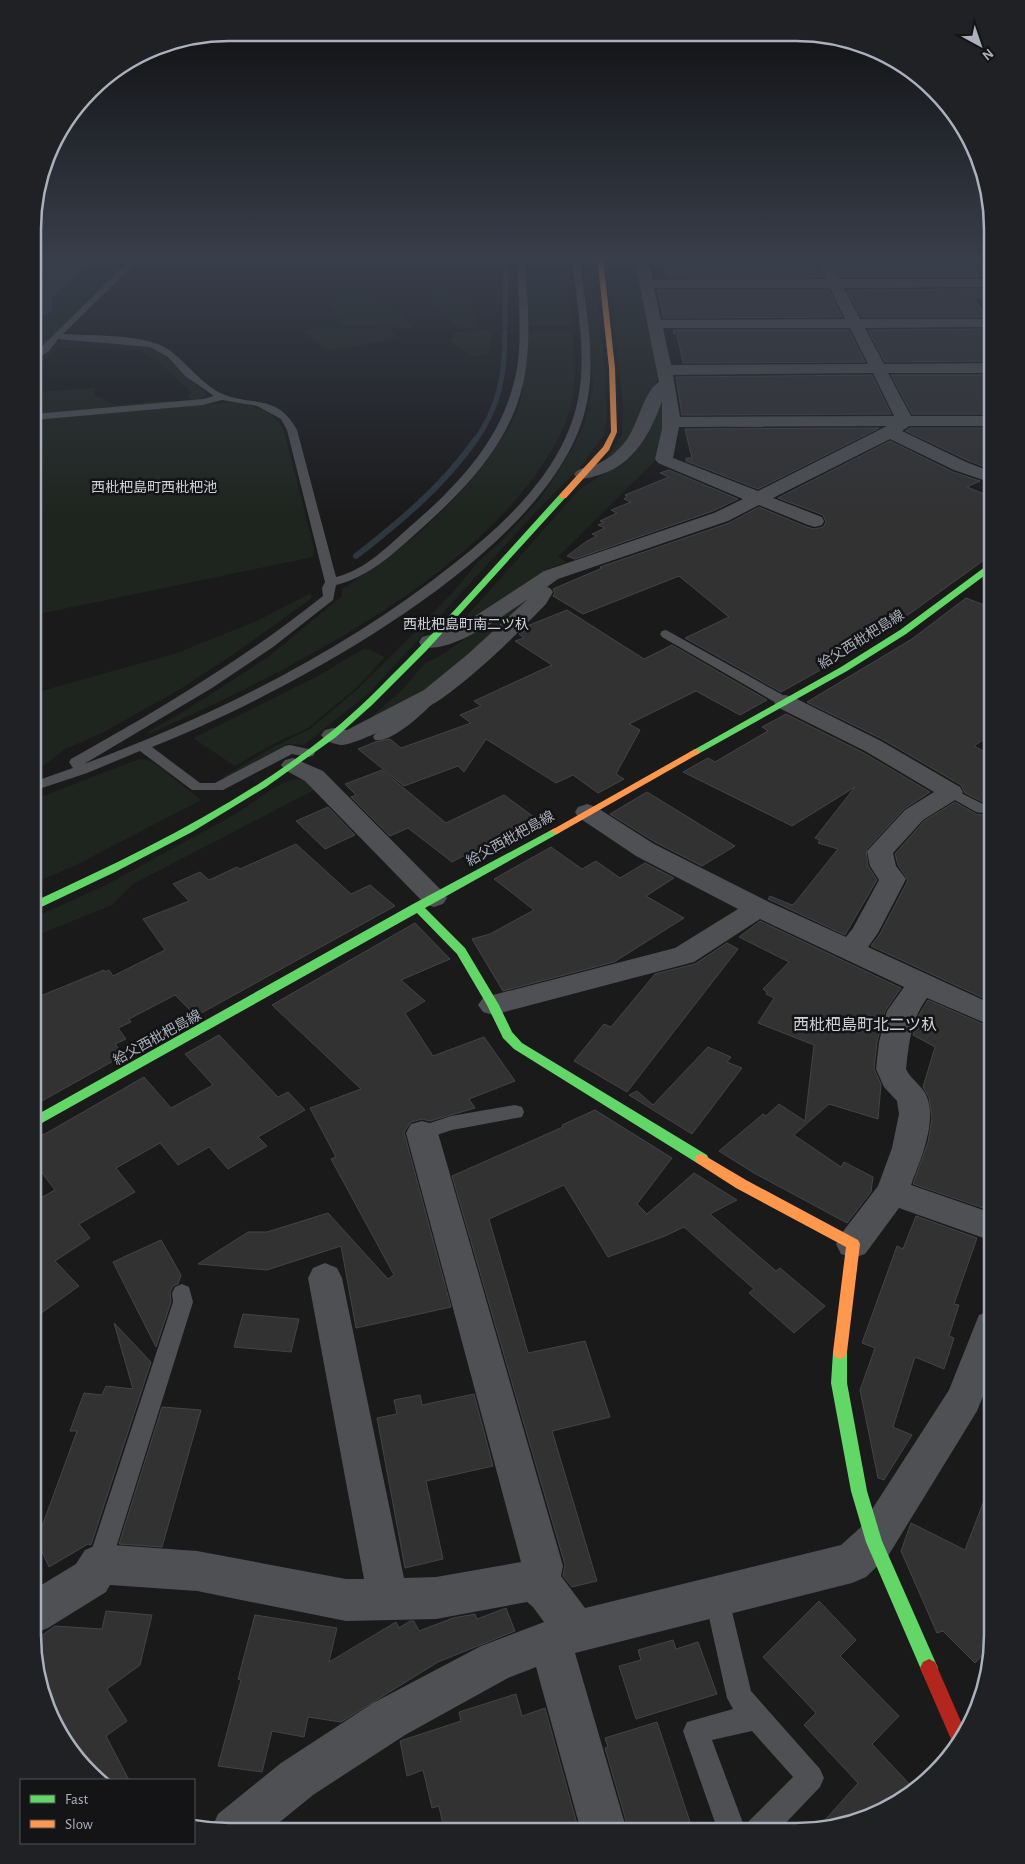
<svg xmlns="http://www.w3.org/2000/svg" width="1025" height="1864" font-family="'Alegreya Sans','Noto Sans JP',sans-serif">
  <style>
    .green { fill: #1e251f }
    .water { fill: #2c373e }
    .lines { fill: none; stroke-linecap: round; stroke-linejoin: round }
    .stream-far1 { stroke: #2c373e; stroke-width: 5 }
    .stream { stroke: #2c373e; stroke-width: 6 }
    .building { fill: #323233; stroke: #434447 }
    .lane { fill: #4e5054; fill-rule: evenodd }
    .street { fill: #4e5054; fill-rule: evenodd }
    .fast { fill: #63d668; fill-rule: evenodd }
    .slow { fill: #ff974d; fill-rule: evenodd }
    .jam { fill: #b3261e; fill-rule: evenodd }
    .labels { text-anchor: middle; stroke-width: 5; stroke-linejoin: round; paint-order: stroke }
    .far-quarter-label { font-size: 14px; fill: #ccd0d7; stroke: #141417 }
    .street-label { font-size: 14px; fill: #abb1bc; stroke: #141417 }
    .quarter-label { font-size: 16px; fill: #ccd0d7; stroke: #141417 }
    .rim { fill: none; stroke: #abb1bc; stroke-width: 2.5 }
  </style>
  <rect width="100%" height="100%" fill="#1a1a1b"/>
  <g class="green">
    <path d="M99,257H135L34,355V319L52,312L53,298Z"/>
    <path d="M524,257H568L572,327L526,326Z"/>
    <path d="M583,257H593L605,374L607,416L604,435L582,465L547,500L369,693L304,745L287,744L227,779L223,777L275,746L310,729L359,688L416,631L453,592L477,563L502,540L540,499L573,447L585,423L593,388Z"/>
    <path d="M607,257H637L659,374L638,430L607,461H604L614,448L622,434L623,405Z"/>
    <path d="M427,288L452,289V299H471L477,328L459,329L431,300Z"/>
    <path d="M366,294L388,307L398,309L412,328L340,326L332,302L336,296Z"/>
    <path d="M319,328L390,329L400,338L329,351L304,333L308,330Z"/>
    <path d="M486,330L492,332L489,353L473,357L450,341L454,337L452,332Z"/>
    <path d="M532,331H573C573,356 578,386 570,410C519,560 285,673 149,734L148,732L188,709L268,657L342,596V589C402,550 459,504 498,444C505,434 513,423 517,411C526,385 526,359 527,332Z"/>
    <path d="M63,339L148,346L167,356L185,376L208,394L199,400L188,399L191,392L157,360L137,350L59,348L34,368V360Z"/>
    <path d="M95,388L94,395L115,405L160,401L175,402L34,415V392Z"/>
    <path d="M662,391L664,422L658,458L558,557L567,562L547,569L456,628L579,490L617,465L643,441L650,430Z"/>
    <path d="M237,402C258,407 271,411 283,428L314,547L313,557L34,615V419Z"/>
    <path d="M545,585L418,699L359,728L402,690L425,663L438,657Z"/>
    <path d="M311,593L312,598L237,652L182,688L104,732L65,749L33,774L34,693L174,654L259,620Z"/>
    <path d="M365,648L385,657L356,688L308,728L273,744L235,766L193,738L314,678Z"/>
    <path d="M139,759L152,761L201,800L76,865L33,884V800Z"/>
    <path d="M296,779L307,780L318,788L133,884L112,905L33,937V918L106,885L237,813L271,790L283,783Z"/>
  </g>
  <path class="water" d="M34,257H99L52,298V312L34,319Z"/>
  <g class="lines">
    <g class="stream-far1">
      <path d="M505,326L506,257"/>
      <path d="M475,441C500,406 505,373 505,331"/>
    </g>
    <path class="stream" d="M356,556C401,521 443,486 476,439"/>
  </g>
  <g class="building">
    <path d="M680,257H812L823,277L667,278L661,258Z"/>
    <path d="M830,257H967L982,277H840Z"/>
    <path d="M986,289L992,298H973L987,317H861L847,290Z"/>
    <path d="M657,290H829L842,317L664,318Z"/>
    <path d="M982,329L992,345V361L885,362L868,330Z"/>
    <path d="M673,330H849L865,362L683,363L677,334H674Z"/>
    <path d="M872,375L891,414L682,415L676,377Z"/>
    <path d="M891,375H992V414H912Z"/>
    <path d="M879,428L758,489L686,461V458H692L685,429Z"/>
    <path d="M910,428H992V470L967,460L906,431Z"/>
    <path d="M890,441L953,472L980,481L967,487L992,497V557L984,560L894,625L835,662L781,692L685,638L729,617L679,576L583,614L553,596L555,593L553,589L602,568L600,567L729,523L759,507L807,527L814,529L823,527L826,522L823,515L778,498Z"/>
    <path d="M669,470L738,499L713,511L575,559L567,556L587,541L597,536L592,534L605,528L598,525L604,522L600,521L617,513L611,510L631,502L624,499L627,496L625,495L669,477L660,473Z"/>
    <path d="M966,598L992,608V734L974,746L992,756V800L983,802L965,793L961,785L882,739L807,702L912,639Z"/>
    <path d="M567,610L644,659L672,645L767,700L740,715L696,691L629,724L640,730L616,774L624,779L598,793L573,775L556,783L486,739L464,772L458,766L404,786L358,749L375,742L390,739L401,748L471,723L460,715L481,706L474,701L552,665L515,641L524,638L519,634L528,629L526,627L527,626Z"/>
    <path d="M786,714L864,753L930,792L904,809L866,850L868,866L877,880L845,935L768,899L770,896L792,905L794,904L838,849L818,843L820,840L815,838L855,787L792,826L683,772L708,758L715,762L768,731L762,727Z"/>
    <path d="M382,770L446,823L504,795L538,820L523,827L530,831L472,863L463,856L452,862L408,828L390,836L351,797L356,795L345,784Z"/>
    <path d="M647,792L735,846L702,866L655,842L610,814Z"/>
    <path d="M955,802L976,814L981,815L992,812V1002L871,946L880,934L908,880L898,865L895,854L924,821Z"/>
    <path d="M328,807L355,835L325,849L296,821Z"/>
    <path d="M296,844L351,894L370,885L395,906L196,1016L175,995L129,1019L131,1022L118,1028L126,1039L115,1044L124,1055L33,1106V999L104,970L105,972L109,970L113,976L165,950L143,919L189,901L173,884L200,872L209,880L237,867L240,869Z"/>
    <path d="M551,847L582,869L596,861L620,878L645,863L674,878L646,896L684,918L614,962L503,991L472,939L490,934L534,910L494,879Z"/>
    <path d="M760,921L901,988L885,1011L877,1042L874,1069L881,1084L878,1119L829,1104L794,1135L841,1167L844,1162L873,1177L871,1192L847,1223L754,1173L719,1151L763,1114L766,1116L779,1104L805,1121L814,1045L758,1023L774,998L766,994L767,992L763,989L789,962L739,937Z"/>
    <path d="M415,923L450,959L401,980L425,1001L405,1013L433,1056L484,1037L515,1081L469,1099L475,1108L430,1121L422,1119L411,1122L404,1132L451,1307L356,1328L341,1246L267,1270L198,1264L248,1232H267L328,1213L388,1279L394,1275L331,1159L336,1157L310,1108L361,1089L272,1005Z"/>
    <path d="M727,943L738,949L627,1092L574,1061L604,1024L611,1027L655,974L695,964Z"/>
    <path d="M928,1000L992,1028V1211L913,1184L928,1142L932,1119L929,1097L923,1087L935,1047L913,1035L919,1015Z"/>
    <path d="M219,1035L278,1097L288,1092L305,1110L258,1137L267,1146L228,1169L209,1147L178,1165L160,1143L116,1168L135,1192L79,1224L90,1238L55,1261L79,1286L33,1319V1202L55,1190L33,1161V1137L45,1134L144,1077L171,1108L213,1085L185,1054Z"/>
    <path d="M708,1047L731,1057L727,1062L742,1068L692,1134L629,1095L637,1091L653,1105Z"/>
    <path d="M595,1110L672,1158L637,1204L647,1214L694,1173L737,1200L710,1214L776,1271L780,1268L825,1306L794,1333L749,1293L754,1289L684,1227L665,1236L608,1257L564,1185L489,1219L528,1353L585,1341L610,1417L552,1431L597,1581L572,1587L563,1576L565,1565L452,1176L563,1127L562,1125Z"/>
    <path d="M916,1216L977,1238L954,1304L959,1305L949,1336L954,1338L944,1369L915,1357L893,1427L912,1435L884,1480L878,1478L860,1390L875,1348L862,1343L897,1246L903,1249Z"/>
    <path d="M161,1240L181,1275L178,1284L173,1286L170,1292L171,1302L156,1347L113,1262Z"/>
    <path d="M243,1314L299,1319L291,1352L234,1347Z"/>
    <path d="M114,1323L151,1362L91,1545L88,1544L49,1567L37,1540L77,1431H70L84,1393L102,1395L106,1386L133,1389Z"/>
    <path d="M474,1394L493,1466L426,1481L443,1559L405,1568L377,1418L397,1414L394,1400L420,1395L422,1405Z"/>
    <path d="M162,1407L201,1410L162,1547L119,1544Z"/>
    <path d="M990,1485H992V1645L975,1663L943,1631L937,1633L901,1551L911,1523L965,1550Z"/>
    <path d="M819,1601L856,1640L840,1656L899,1716L872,1744L914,1789L905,1798L859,1821L818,1828L858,1783L804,1725L816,1713L763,1657Z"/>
    <path d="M506,1608L515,1631L438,1662L341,1722L308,1717L304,1737L272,1731L262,1772L218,1766L241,1680L238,1679L255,1615L337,1628L329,1662L396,1622L399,1628L410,1621H414L419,1631L453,1618L475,1614L477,1619Z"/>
    <path d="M106,1611L152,1615L140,1665L107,1689L127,1721L106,1736L129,1780H98L66,1744L43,1698L34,1641L55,1626L102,1629Z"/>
    <path d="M673,1640L676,1649L698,1642L717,1694L636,1719L619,1666L641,1660L638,1650Z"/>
    <path d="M516,1694L522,1716L545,1708L579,1831L444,1830L439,1806L432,1808L423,1770L407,1776L400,1741L461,1721L459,1712Z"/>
    <path d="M657,1722L693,1831H629L605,1748L608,1747L605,1738Z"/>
  </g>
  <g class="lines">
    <g class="lane">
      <path d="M133,257H142L63,334C93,336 126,334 155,343C181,351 197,384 225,395C256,406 278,395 297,430L336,577C366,570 390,544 413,524C466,478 513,426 519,352C521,320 518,289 517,257H525C527,294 531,331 526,367C517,436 470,485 421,529C395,552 370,577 336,585L333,600L273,647L212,688L84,764C217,714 345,651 456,562C505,523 557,475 575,412C589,363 577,307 572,257H580C585,307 598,362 585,411C548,556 283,695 152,747L200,783H215L285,746L290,745L313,750L315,753L313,756L308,757L292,754L223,790H192L140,751L87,773L33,791V782L73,768L69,762L71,759C159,710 244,659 323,596L322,588L325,582L287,430L281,419L257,406L222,400L203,405L34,420V414L203,399L214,396L185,376L168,357L150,347L58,339L49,351L34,361V354Z"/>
      <path d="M666,630L790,699L792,702L790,705H780L662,637L660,634L662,631Z"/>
      <path d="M431,693L438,697C428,710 391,744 375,740L373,737L375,734L408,712L426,694Z"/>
      <path d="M951,788L983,804L992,802V810L981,813L976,812L946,795L944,792L946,789Z"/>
      <path d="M515,1105L522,1107L524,1112L522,1117L452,1130L422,1140L415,1138L413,1133L415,1128L451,1116Z"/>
      <path d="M182,1284L189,1287L193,1302L111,1564L108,1572L99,1576L90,1572L87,1564L173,1302L172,1293L175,1287Z"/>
      <path d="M716,1583L725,1586L728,1595L751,1691L820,1769L824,1778L820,1787L778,1831H718L683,1731L687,1722L733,1709L727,1698L704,1595L707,1586ZM752,1731L793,1777L749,1821L746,1831L712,1740Z"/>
    </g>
    <g class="street">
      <path d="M634,257H648L653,280L826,279L814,257H828L839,279H992V287L844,288L860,319H992V327L865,328L884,364L992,363V373H888L911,416H992V426H909L902,431L966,462L992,472V483L954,470L890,439L773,498L822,517L824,521L822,525L815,527L808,525L759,505L728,521L558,579L547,587L550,588L553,592L546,604C514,637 479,672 441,699C427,709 356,746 341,745C333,744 325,741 321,735L325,730L333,728L347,730L424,690L468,654L528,599C504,615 452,654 422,647L419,642L422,637L444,631L472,618L544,571L714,513L743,499L658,463L655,459L662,429V401C651,432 634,465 599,475C591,477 585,480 577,478L574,474C579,467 587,468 595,465C607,460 617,452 625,442C638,426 644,390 659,382ZM654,288H830L845,319L661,320ZM663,328H850L868,364L671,365ZM873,373L894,416L680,417L673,375ZM887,426L758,491L673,458L679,427Z"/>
      <path d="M785,695L793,697L881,741L960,787L963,792L960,797L923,820L893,853L896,866L906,879L878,933L868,947L992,1004V1026L927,998C911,1020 909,1042 906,1069C911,1080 923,1086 927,1097C937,1123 920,1161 911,1185L992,1213V1241L899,1208L865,1254L853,1258L841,1254L836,1244L841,1234L878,1186L892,1148L899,1114L897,1101L884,1087L876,1069L879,1042L887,1011L904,987L760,919L694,962L493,1015L483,1012L478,1005L483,998L493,995L675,948L738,909L636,856L578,817L575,812L578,807L587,804L596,807L654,844L769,902L846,937L853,928L879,880L870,866L867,851L905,810L934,792L865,751L777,707L774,702L777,697Z"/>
      <path d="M293,758L323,771L443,892L447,898L443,904L434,907L425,904L305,781L285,770L281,765L285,760Z"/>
      <path d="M422,1121L433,1124L438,1133L563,1566L561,1576L585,1608L841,1545L860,1528L949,1390L979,1315L992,1310V1374L977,1411L888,1556L866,1577L852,1583L575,1653L627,1831H581L536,1667L508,1678L405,1735L313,1795L270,1830H211L218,1814L281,1763L373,1703L481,1646L544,1622L533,1607L527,1602L436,1619L346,1621L197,1591L110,1585L106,1592L48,1628L33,1634V1590L76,1564L85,1550L99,1544L197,1551L346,1579H364L308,1278L313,1268L325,1263L337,1268L342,1278L404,1578L436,1577L521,1562L406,1133L411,1124Z"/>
    </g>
    <g class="fast">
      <path d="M560,494L567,496L426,651L372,705L336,737L266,787L192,832L115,872L33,911V902C137,854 242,804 332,731C358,710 382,685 406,661C459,607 509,550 560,494Z"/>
      <path d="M989,564H992V570L906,634L847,671L698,754L695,755L690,752L841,667L900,630Z"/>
      <path d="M555,828L559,829L560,831L559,833L425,908L465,948L499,1005L512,1032L522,1043L707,1155L709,1159L707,1163L702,1164L697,1163L514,1049L503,1038L487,1005L457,954L417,913L33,1128V1117L413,904Z"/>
      <path d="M840,1345L845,1347L847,1352V1383L867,1491L882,1541L938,1668L935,1674L929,1677L923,1674L866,1542L851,1491L831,1383L833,1352L835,1347Z"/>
    </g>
    <g class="slow">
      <path d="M597,257H603L615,368L617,432L609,450L566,498H560V494L603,447L611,432L609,368Z"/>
      <path d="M695,749L698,750L700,752L698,754L559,833L555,834L550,831Z"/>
      <path d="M702,1154L746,1180L858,1240L860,1244L847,1352L845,1357L840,1359L835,1357L833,1352L846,1247L736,1188L697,1163L695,1159L697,1155Z"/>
    </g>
    <path class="jam" d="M929,1659L935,1662L965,1731L956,1747L954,1746L920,1668L923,1662Z"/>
  </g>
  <linearGradient id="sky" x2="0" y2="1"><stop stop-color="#0e0e0f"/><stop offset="0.5" stop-color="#383e4a"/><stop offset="1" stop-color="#383e4a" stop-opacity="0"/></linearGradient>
  <rect width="1025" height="518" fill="url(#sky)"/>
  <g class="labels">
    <g class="far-quarter-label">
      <text x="154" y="492">西枇杷島町西枇杷池</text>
      <text x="466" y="629">西枇杷島町南二ツ杁</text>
    </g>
    <g class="street-label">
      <text transform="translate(861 639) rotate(-32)" y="5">給父西枇杷島線</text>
      <text transform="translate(510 838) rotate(-29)" y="5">給父西枇杷島線</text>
      <text transform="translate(157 1037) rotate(-29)" y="5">給父西枇杷島線</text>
    </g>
    <g class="quarter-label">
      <text x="865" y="1030">西枇杷島町北二ツ杁</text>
    </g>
  </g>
  <path d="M0 0H1025V1864H0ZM229 41H796A188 188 0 0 1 984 229V1635A188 188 0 0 1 796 1823H229A188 188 0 0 1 41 1635V229A188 188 0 0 1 229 41Z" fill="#202124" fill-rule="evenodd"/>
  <path class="rim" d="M229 41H796A188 188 0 0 1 984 229V1635A188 188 0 0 1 796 1823H229A188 188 0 0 1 41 1635V229A188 188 0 0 1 229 41Z"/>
  <rect x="20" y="1779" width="175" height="65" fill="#141417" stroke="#505359"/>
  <rect x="30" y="1795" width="25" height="8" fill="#63d668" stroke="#505359"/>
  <text x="65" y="1804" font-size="15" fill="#abb1bc">Fast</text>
  <rect x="30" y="1820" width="25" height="8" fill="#ff974d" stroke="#505359"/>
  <text x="65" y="1829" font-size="15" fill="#abb1bc">Slow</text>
  <g transform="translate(980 45) rotate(140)" stroke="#141417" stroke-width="4" paint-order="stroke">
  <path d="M0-4L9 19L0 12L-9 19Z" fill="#abb1bc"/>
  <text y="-8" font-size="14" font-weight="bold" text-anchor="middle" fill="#abb1bc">N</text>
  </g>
</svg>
